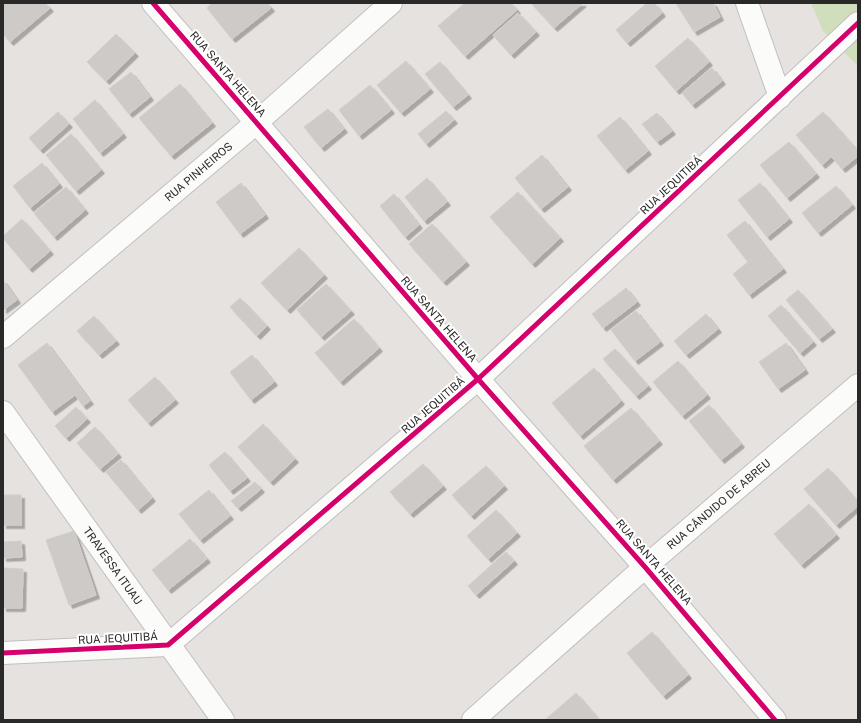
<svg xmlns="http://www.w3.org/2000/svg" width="861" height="723" font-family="'Public Sans',sans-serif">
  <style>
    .green { fill: #d0debb }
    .building { fill: #cdcac8; stroke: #d1cecb; filter: url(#shadow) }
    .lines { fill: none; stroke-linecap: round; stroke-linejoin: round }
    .minor-casing { stroke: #c0bfc0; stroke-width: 24 }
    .minor { stroke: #fbfbfa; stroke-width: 22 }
    .cycleway-casing { stroke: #fff; stroke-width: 8 }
    .cycleway { stroke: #d6006c; stroke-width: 5 }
    .labels { text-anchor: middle; stroke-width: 4; stroke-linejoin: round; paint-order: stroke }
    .street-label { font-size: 11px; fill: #292929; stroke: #fff }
  </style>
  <defs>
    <filter id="shadow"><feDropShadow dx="3.5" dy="3.5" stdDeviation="0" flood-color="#0004"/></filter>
  </defs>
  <rect width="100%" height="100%" fill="#e6e2df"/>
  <path class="green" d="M811,3H858V66L823,31Z"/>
  <g class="building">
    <path d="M3,3H45L50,8L10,42L3,34Z"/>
    <path d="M212,3H267L271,8L232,39L207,8Z"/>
    <path d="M465,3H511L517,10L465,56L438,26Z"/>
    <path d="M531,3H583L554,28Z"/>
    <path d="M647,3H654L662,13L627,43L616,30Z"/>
    <path d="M676,3H713L720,17L694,32Z"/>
    <path d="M518,13L536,32L511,55L493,35Z"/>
    <path d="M116,34L135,53L106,81L87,62Z"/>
    <path d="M688,38L709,62L676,91L655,66Z"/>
    <path d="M406,61L430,89L401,113L377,85Z"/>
    <path d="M440,62L468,95L453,107L425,74Z"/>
    <path d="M712,68L722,81L692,105L682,93Z"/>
    <path d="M131,72L150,97L129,114L109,89Z"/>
    <path d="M180,84L212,123L171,156L139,118Z"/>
    <path d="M370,85L391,110L359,136L339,110Z"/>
    <path d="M95,100L123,134L100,153L73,119Z"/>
    <path d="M328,109L344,129L321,148L304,127Z"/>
    <path d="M446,111L454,120L426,144L418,134Z"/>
    <path d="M58,112L69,124L40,150L29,138Z"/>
    <path d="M823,112L849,141L822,165L796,135Z"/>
    <path d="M657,113L672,131L657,142L642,124Z"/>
    <path d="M620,117L648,151L625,170L597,136Z"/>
    <path d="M71,134L101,170L76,191L46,155Z"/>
    <path d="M849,141L858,152V156L842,169L831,156Z"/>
    <path d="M789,142L816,174L787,198L760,165Z"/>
    <path d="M542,155L568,187L541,209L515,178Z"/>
    <path d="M42,163L59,184L30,208L13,186Z"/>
    <path d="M427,178L447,202L424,221L405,197Z"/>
    <path d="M241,183L265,215L240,234L216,202Z"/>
    <path d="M760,183L789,219L767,237L738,200Z"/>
    <path d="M836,186L852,205L818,233L802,213Z"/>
    <path d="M66,187L85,210L54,237L34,213Z"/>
    <path d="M518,192L560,238L532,264L490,217Z"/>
    <path d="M394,194L419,225L405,237L380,206Z"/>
    <path d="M22,219L50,251L29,269L3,238V236Z"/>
    <path d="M745,221L766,248L748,262L727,235Z"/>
    <path d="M432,224L466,262L443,282L409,244Z"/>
    <path d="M299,248L324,275L287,310L261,283Z"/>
    <path d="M766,248L783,269L749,295L733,274Z"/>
    <path d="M3,280L17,300L3,310Z"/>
    <path d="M326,284L351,311L321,337L297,310Z"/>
    <path d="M626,288L637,302L603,328L592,314Z"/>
    <path d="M798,290L832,329L819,339L786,300Z"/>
    <path d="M240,298L267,326L257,336L230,307Z"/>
    <path d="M781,305L813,342L800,353L768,316Z"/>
    <path d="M636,311L660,342L635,361L611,330Z"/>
    <path d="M706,314L718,329L686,355L674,341Z"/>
    <path d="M94,316L116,341L99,355L77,331Z"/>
    <path d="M354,319L379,348L340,382L315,353Z"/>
    <path d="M47,343L90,401L83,406L75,395L52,412L18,365Z"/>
    <path d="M786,343L805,370L778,389L759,362Z"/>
    <path d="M615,349L648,386L636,396L603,359Z"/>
    <path d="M252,355L274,382L251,400L230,372Z"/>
    <path d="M678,361L707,395L682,416L653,382Z"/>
    <path d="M594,368L621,401L580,436L552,403Z"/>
    <path d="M155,377L175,400L148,423L128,400Z"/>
    <path d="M709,405L741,444L721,460L689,421Z"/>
    <path d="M76,407L87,419L66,438L55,426Z"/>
    <path d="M631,408L659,441L613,480L584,446Z"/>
    <path d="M263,424L295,459L270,482L238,447Z"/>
    <path d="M95,427L118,454L100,469L77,443Z"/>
    <path d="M225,452L247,478L230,491L209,465Z"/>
    <path d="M121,460L152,498L138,510L106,472Z"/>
    <path d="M423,464L443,486L410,514L390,492Z"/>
    <path d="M486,466L504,486L471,516L452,495Z"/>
    <path d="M828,468L858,502V506L836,525L804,489Z"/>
    <path d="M255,482L261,489L238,508L231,501Z"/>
    <path d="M209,490L230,516L200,540L179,514Z"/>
    <rect x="3" y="495" width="18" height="30"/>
    <path d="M809,504L836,535L801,565L774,534Z"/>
    <path d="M496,510L517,533L488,559L467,536Z"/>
    <path d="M74,531L96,595L69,605L46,540Z"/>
    <path d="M190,539L207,559L168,590L152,570Z"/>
    <path d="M21,541L22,557L3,558V542Z"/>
    <path d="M506,552L514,561L476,595L468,586Z"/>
    <path d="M3,568L23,569L22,608H3Z"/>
    <path d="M652,632L688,675L663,696L627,653Z"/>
    <path d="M576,693L599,720H547L546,719Z"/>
  </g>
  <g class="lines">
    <g class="minor-casing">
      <g id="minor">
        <path d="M153,3L478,379L645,567L775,720"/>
        <path d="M747,3L780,97"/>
        <path id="s1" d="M3,337L256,123L391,3"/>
        <path id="s2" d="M3,412L223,720"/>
        <path d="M3,653L168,645L478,379L858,23"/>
        <path id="s3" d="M473,720L645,567L858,385"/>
      </g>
    </g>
    <use href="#minor" class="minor"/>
    <g class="cycleway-casing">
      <g id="cycleway">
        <path d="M153,3L478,379L645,567L775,720"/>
        <path d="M3,653L168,645L478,379L858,23"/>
      </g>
    </g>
    <use href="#cycleway" class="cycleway"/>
  </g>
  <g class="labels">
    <g class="street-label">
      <text transform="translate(228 74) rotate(49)" y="4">RUA SANTA HELENA</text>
      <text dy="4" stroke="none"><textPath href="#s1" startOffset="256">RUA PINHEIROS</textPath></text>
      <text transform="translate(671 185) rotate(-43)" y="4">RUA JEQUITIBÁ</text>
      <text transform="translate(439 319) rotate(49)" y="4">RUA SANTA HELENA</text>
      <text transform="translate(433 405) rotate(-41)" y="4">RUA JEQUITIBÁ</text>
      <text dy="4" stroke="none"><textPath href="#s3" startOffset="327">RUA CÂNDIDO DE ABREU</textPath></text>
      <text transform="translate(654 562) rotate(49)" y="4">RUA SANTA HELENA</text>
      <text dy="4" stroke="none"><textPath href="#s2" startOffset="189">TRAVESSA ITUAU</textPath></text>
      <text transform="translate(118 638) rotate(-3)" y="4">RUA JEQUITIBÁ</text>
    </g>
  </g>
  <rect width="861" height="723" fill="none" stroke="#292929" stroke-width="8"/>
</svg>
